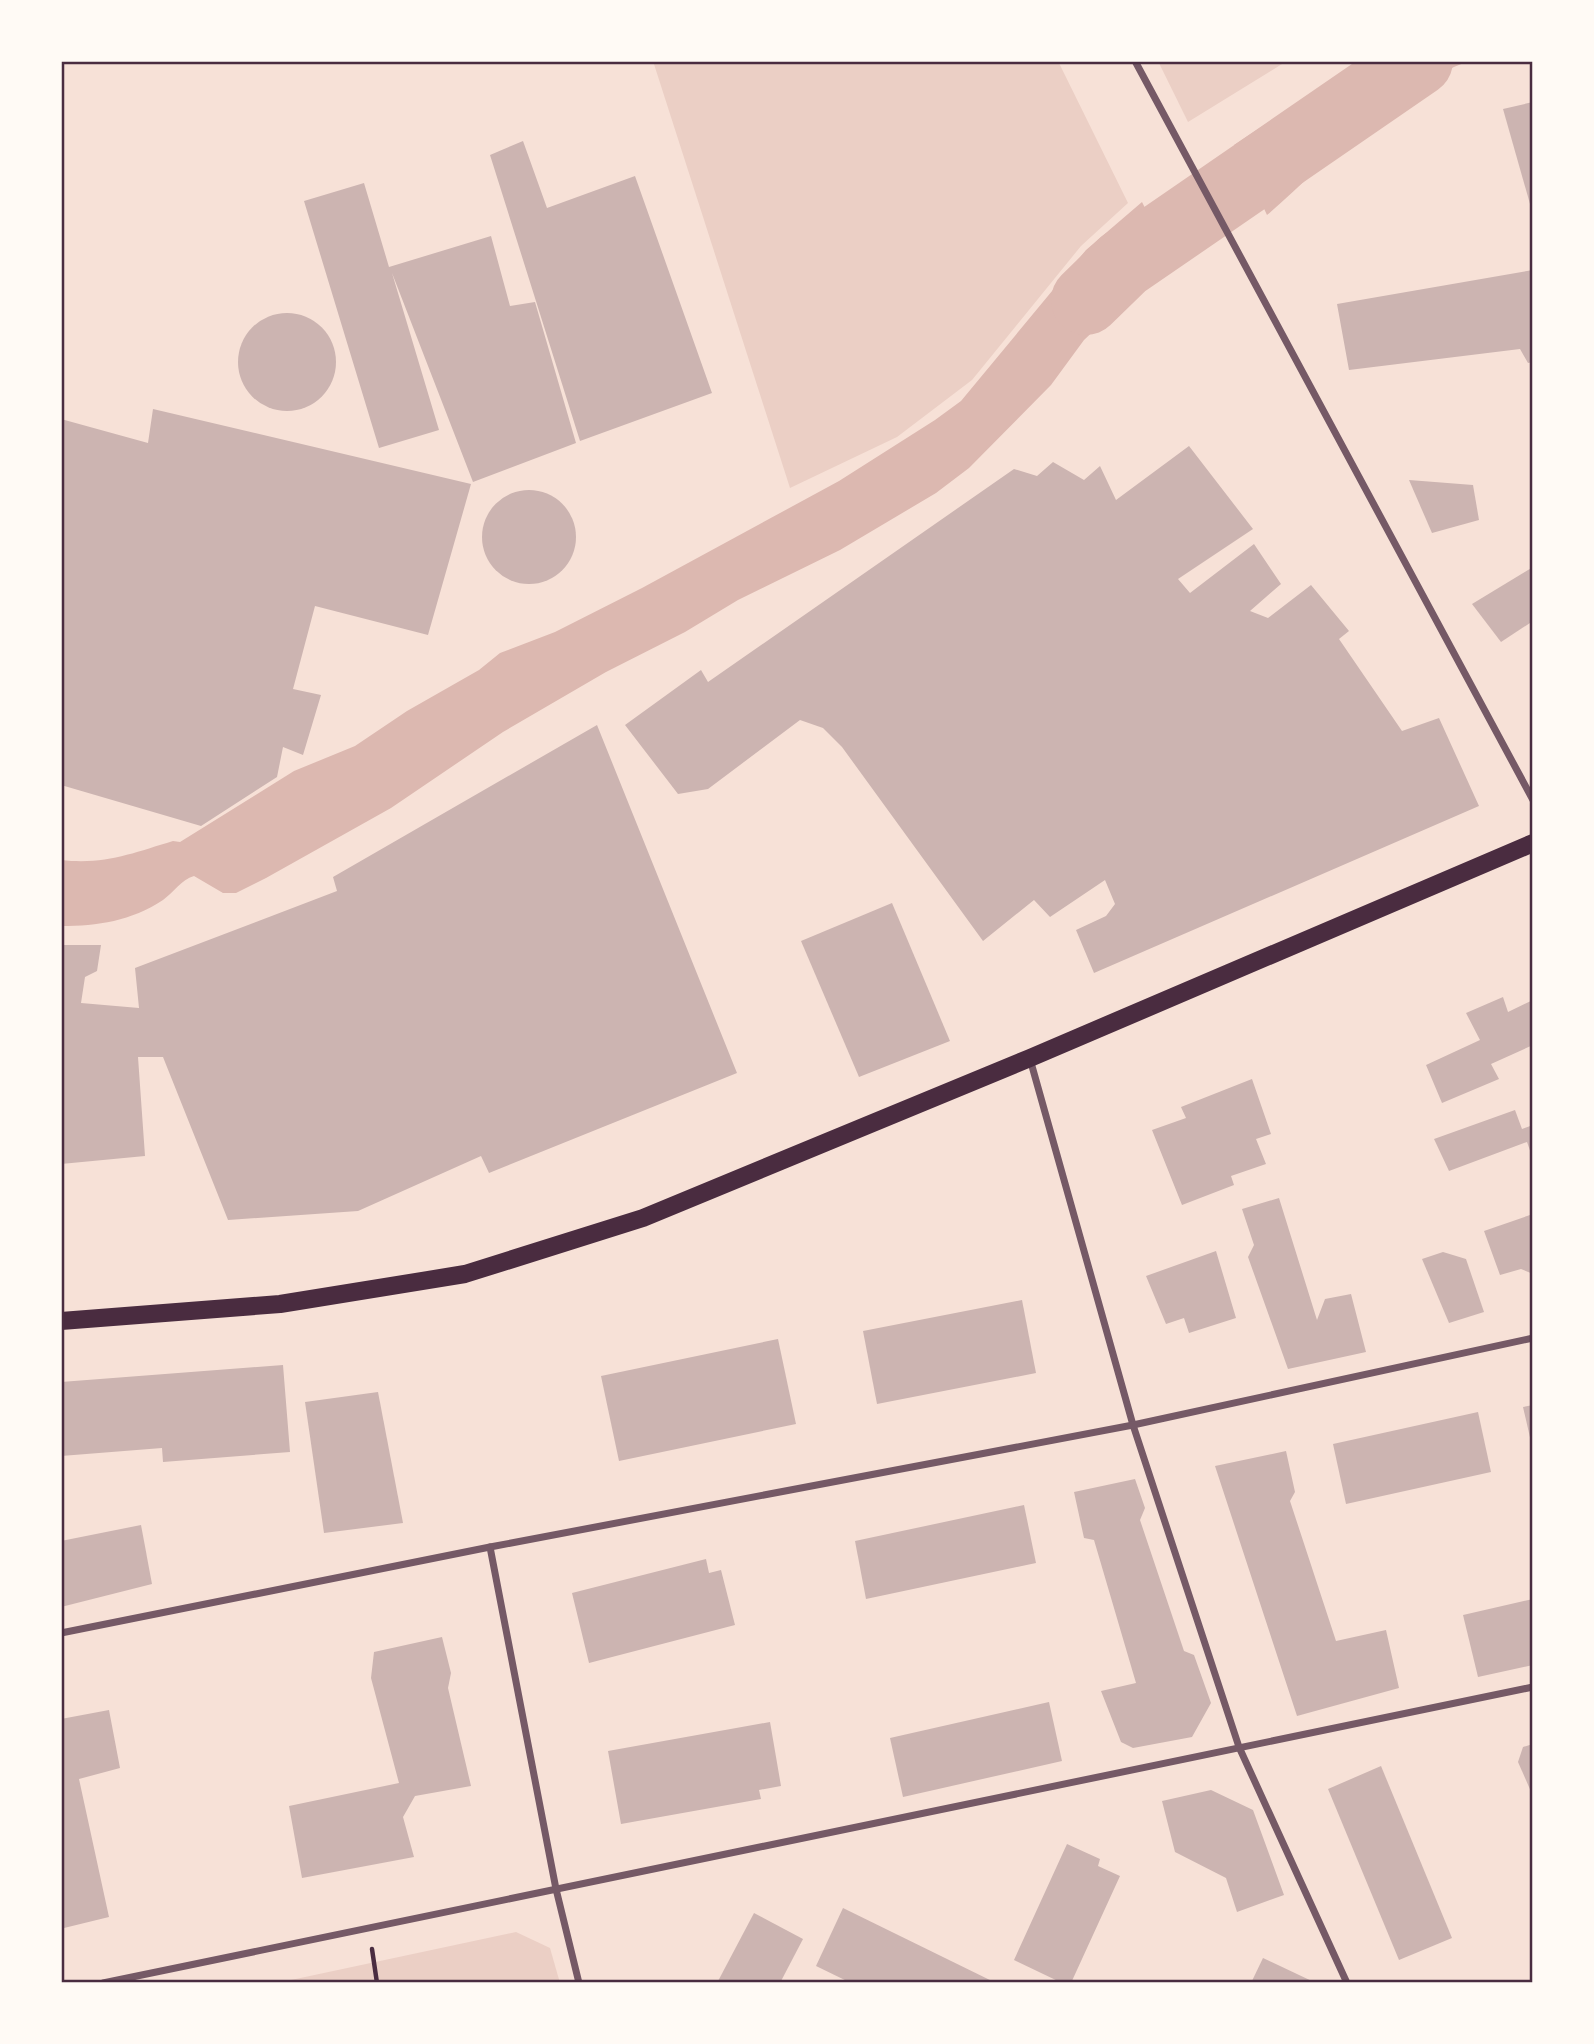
<svg xmlns="http://www.w3.org/2000/svg" width="1594" height="2044" font-family="'Noto Sans',sans-serif">
  <style>
    .green { fill: #ebcfc5 }
    .water { fill: #dcb8b0 }
    .lines { fill: none; stroke-linecap: round; stroke-linejoin: round }
    .river { stroke: #dcb8b0; stroke-width: 70 }
    .building { fill: #ccb4b1 }
    .path { stroke: #4a2c40; stroke-width: 4.5 }
    .minor { stroke: #755966; stroke-width: 7 }
    .primary { stroke: #4a2c40; stroke-width: 18 }
    .neatline { fill: none; stroke: #4a2c40; stroke-width: 2.5 }
  </style>
  <rect width="100%" height="100%" fill="#f7e1d7"/>
  <g class="green">
    <path d="M653,61H1058L1128,203L1081,246L972,380L897,437L790,488Z"/>
    <path d="M1158,61H1287L1188,122Z"/>
    <path d="M516,1932L550,1948L560,1983H277Z"/>
  </g>
  <g class="water">
    <path d="M1361,61H1469C1389,90 1330,161 1267,215L1234,145Z"/>
    <path d="M1142,202L1176,269L1116,310L1084,340L1051,385L969,468L936,493L840,550L738,600L685,632L606,672L503,732L391,808L266,878L236,893H223L194,876C181,880 174,892 163,900C131,921 98,926 61,926V860C105,865 133,853 173,841L180,842L294,771L355,746L407,711L479,670L500,653L555,632L642,588L839,481L935,420L961,401L1086,250Z"/>
  </g>
  <g class="lines">
    <path class="river" d="M1086,300L1123,264L1418,61"/>
  </g>
  <g class="building">
    <path d="M1533,102V210L1532,211L1503,109Z"/>
    <path d="M523,141L547,208L635,176L712,393L580,441L490,155Z"/>
    <path d="M364,183L389,267L491,236L510,306L535,302L576,443L473,482L392,273L439,430L379,448L304,201Z"/>
    <path d="M1533,270V362L1528,363L1520,349L1349,370L1337,304Z"/>
    <circle cx="287" cy="362" r="49"/>
    <path d="M153,409L471,484L428,635L315,606L293,689L321,695L303,755L283,747L277,777L201,826L61,785V419L148,443Z"/>
    <path d="M1189,446L1253,529L1178,579L1190,593L1254,544L1281,584L1250,611L1268,618L1311,585L1349,631L1339,639L1402,731L1439,718L1479,806L1094,973L1076,930L1106,916L1115,904L1105,880L1050,917L1034,900L983,941L842,747L823,728L800,720L708,789L678,794L625,725L701,670L708,682L1014,469L1037,476L1053,462L1084,480L1100,466L1116,500Z"/>
    <path d="M1409,480L1473,485L1479,520L1432,533Z"/>
    <circle cx="529" cy="537" r="47"/>
    <path d="M1533,567V621L1501,642L1472,604Z"/>
    <path d="M597,725L737,1073L489,1173L481,1156L358,1211L228,1220L163,1057H138L145,1156L61,1164V945H101L97,971L85,977L81,1003L139,1008L135,968L337,891L333,877Z"/>
    <path d="M892,903L950,1041L859,1077L801,941Z"/>
    <path d="M1503,997L1508,1012L1533,1000V1045L1491,1064L1499,1079L1442,1103L1426,1065L1480,1040L1466,1013Z"/>
    <path d="M1252,1079L1271,1134L1256,1139L1266,1164L1231,1176L1234,1185L1182,1205L1152,1130L1186,1118L1181,1107Z"/>
    <path d="M1515,1110L1522,1129L1533,1125V1159L1527,1142L1449,1171L1434,1139Z"/>
    <path d="M1279,1198L1317,1320L1325,1299L1351,1294L1366,1352L1288,1369L1248,1257L1254,1245L1242,1209Z"/>
    <path d="M1533,1214V1274L1521,1269L1500,1275L1484,1231Z"/>
    <path d="M1216,1251L1236,1318L1189,1333L1184,1318L1166,1324L1146,1276Z"/>
    <path d="M1443,1252L1466,1259L1484,1312L1449,1323L1422,1259Z"/>
    <path d="M1022,1300L1036,1373L877,1404L863,1331Z"/>
    <path d="M778,1339L796,1424L619,1461L601,1376Z"/>
    <path d="M283,1365L290,1452L163,1462L162,1448L61,1456V1382Z"/>
    <path d="M378,1392L403,1523L324,1533L305,1402Z"/>
    <path d="M1533,1405V1446H1532L1523,1407Z"/>
    <path d="M1478,1412L1491,1472L1346,1504L1333,1444Z"/>
    <path d="M1286,1451L1295,1492L1290,1501L1336,1641L1386,1630L1399,1688L1297,1716L1215,1466Z"/>
    <path d="M1135,1479L1145,1508L1140,1520L1184,1651L1194,1655L1211,1703L1192,1737L1133,1748L1121,1742L1101,1691L1136,1683L1094,1540L1084,1538L1074,1492Z"/>
    <path d="M1024,1505L1036,1563L866,1599L855,1541Z"/>
    <path d="M141,1525L152,1584L61,1607V1541Z"/>
    <path d="M706,1559L709,1573L721,1570L735,1625L589,1663L572,1593Z"/>
    <path d="M1533,1599V1665L1478,1677L1463,1615Z"/>
    <path d="M442,1637L451,1673L448,1688L471,1786L415,1796L403,1817L414,1857L302,1878L289,1806L399,1783L371,1678L374,1652Z"/>
    <path d="M1049,1702L1062,1761L903,1797L890,1738Z"/>
    <path d="M109,1710L120,1768L79,1779L109,1917L64,1928L61,1910V1719Z"/>
    <path d="M770,1722L781,1786L759,1790L761,1799L621,1824L608,1751Z"/>
    <path d="M1533,1744V1796L1518,1762L1523,1747Z"/>
    <path d="M1381,1766L1452,1938L1399,1960L1328,1789Z"/>
    <path d="M1211,1790L1253,1810L1284,1895L1237,1912L1226,1878L1175,1852L1162,1801Z"/>
    <path d="M1067,1844L1100,1859L1098,1866L1120,1876L1071,1983H1062L1014,1960Z"/>
    <path d="M843,1908L996,1983H851L816,1966Z"/>
    <path d="M754,1913L803,1939L780,1983H717Z"/>
    <path d="M1263,1958L1316,1983H1251Z"/>
  </g>
  <g class="lines">
    <path class="path" d="M372,1949L377,1983"/>
    <g class="minor">
      <path d="M1135,61L1533,800"/>
      <path d="M1030,1059L1133,1425L1239,1747L1347,1983"/>
      <path d="M490,1547L556,1889L579,1983"/>
      <path d="M61,1633L490,1547L1133,1425L1533,1338"/>
      <path d="M103,1983L1533,1687"/>
    </g>
    <path class="primary" d="M61,1321L280,1304L465,1274L643,1218L1030,1058L1533,843"/>
  </g>
  <rect width="1594" height="2044" fill="none" stroke="#fffaf5" stroke-width="126"/>
  <rect x="63" y="63" width="1468" height="1918" class="neatline"/>
</svg>
